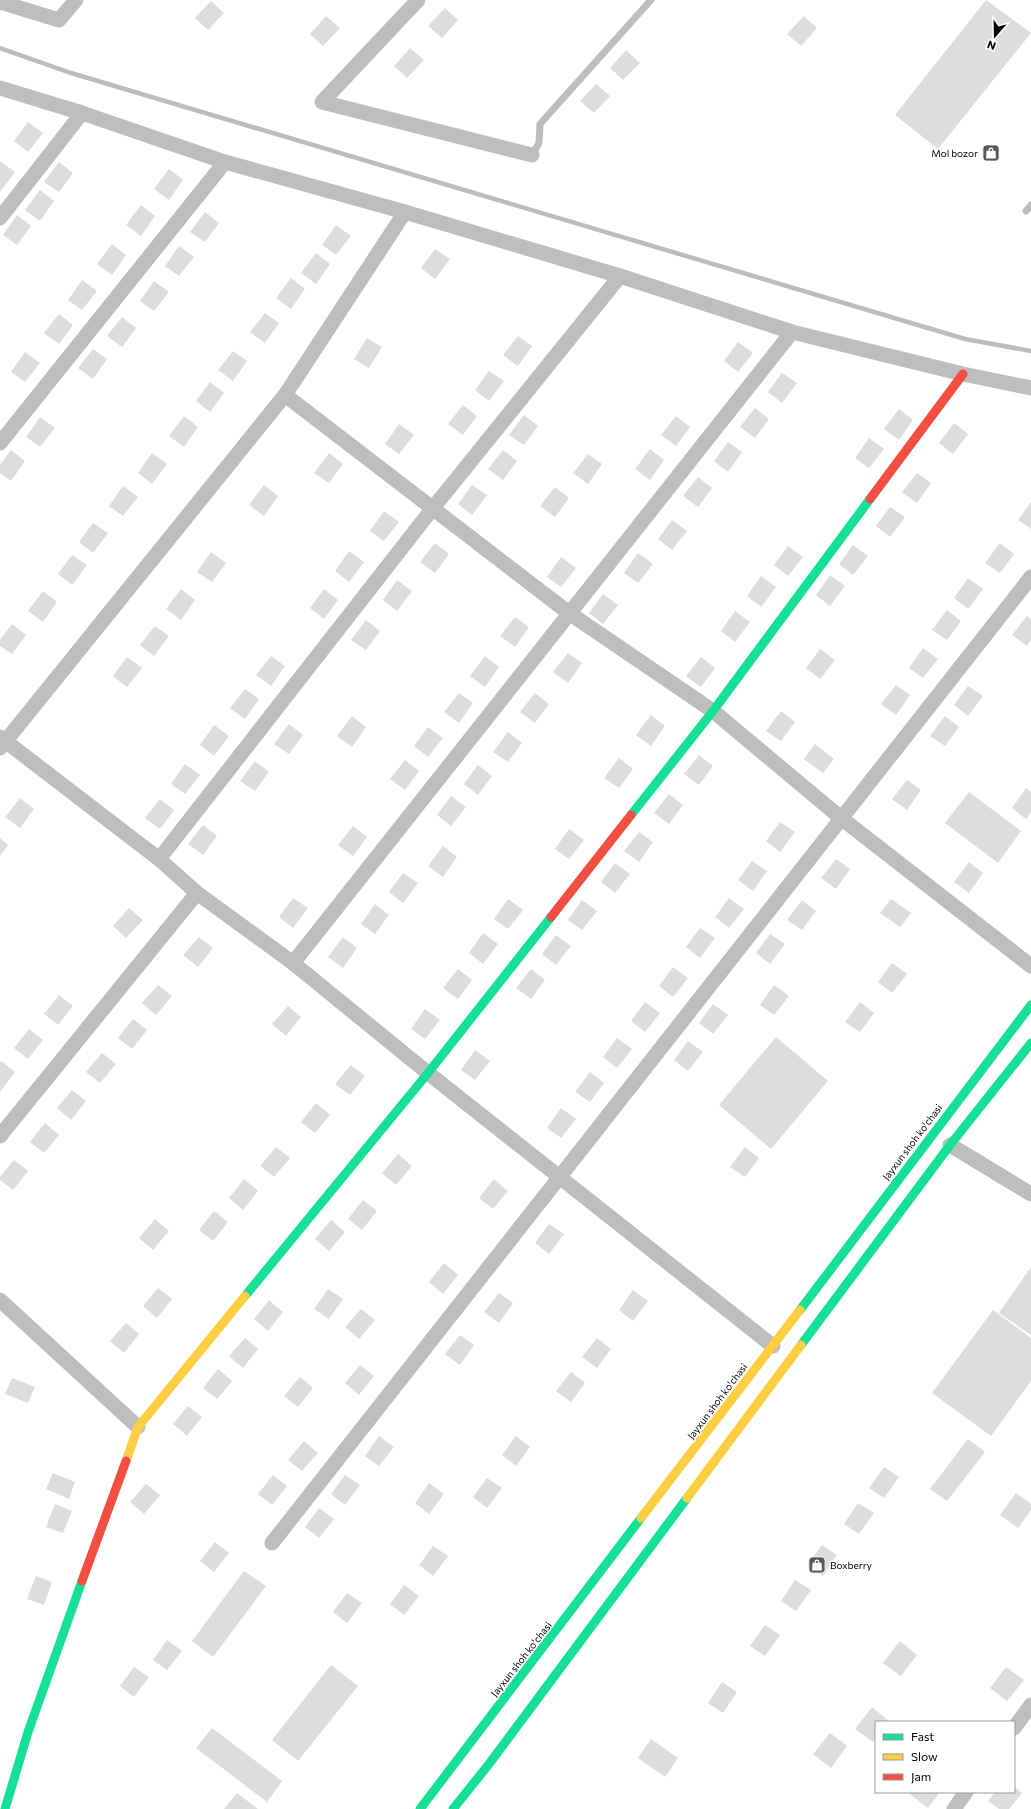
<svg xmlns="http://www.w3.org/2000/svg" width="1031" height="1809" font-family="Commissioner,sans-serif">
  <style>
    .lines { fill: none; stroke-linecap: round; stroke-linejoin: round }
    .stream { stroke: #bcbcbc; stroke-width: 4.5 }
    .building { fill: #ddd }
    .lane { stroke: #bebebe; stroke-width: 7 }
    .street { stroke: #bebebe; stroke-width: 15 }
    .fast { stroke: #16e098; stroke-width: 9 }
    .slow { stroke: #ffcf43; stroke-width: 9 }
    .jam { stroke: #f24e42; stroke-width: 9 }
    .labels { text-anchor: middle; stroke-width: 3; stroke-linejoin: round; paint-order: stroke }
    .poi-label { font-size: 10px; fill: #000; stroke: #fff; text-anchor: end }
    .street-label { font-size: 10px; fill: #000; stroke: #fff }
  </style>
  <rect width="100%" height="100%" fill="#fff"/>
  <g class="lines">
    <path class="stream" d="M0,48L71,73L965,339L1031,351"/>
  </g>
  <g class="building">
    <path d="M986,0L1031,33L938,149L895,115Z"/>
    <path d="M211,1L224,13L208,30L195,18Z"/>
    <path d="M445,8L458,20L442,38L428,26Z"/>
    <path d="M326,16L340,28L323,46L310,34Z"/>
    <path d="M804,16L817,28L801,46L787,34Z"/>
    <path d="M410,48L424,60L407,78L394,66Z"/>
    <path d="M626,50L640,63L623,80L610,68Z"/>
    <path d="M596,84L610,96L594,113L580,101Z"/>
    <path d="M28,122L43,133L28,152L14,141Z"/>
    <path d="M0,161L15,172L0,192Z"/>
    <path d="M59,162L73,173L59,192L44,182Z"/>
    <path d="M169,169L183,180L169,200L154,189Z"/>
    <path d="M40,190L54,201L40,221L25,210Z"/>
    <path d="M141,205L155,216L141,236L126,225Z"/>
    <path d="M205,212L219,223L205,242L190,232Z"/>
    <path d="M17,215L31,226L17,245L3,235Z"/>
    <path d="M336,225L351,236L336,255L322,245Z"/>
    <path d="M112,244L126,255L112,275L97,264Z"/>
    <path d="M179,246L194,257L179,276L165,266Z"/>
    <path d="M435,249L450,259L435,279L421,268Z"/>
    <path d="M316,253L330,264L316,284L301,273Z"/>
    <path d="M291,278L305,289L291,309L276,298Z"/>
    <path d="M82,280L97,291L82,310L68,300Z"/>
    <path d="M154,281L169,292L154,311L140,301Z"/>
    <path d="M265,313L279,323L265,343L250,332Z"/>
    <path d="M59,314L73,325L59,344L44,333Z"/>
    <path d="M122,317L136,328L122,347L107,336Z"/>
    <path d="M518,336L532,346L518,366L503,355Z"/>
    <path d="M367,338L382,347L369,368L354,359Z"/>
    <path d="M738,342L753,353L738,372L724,361Z"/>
    <path d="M93,349L107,359L93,379L78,368Z"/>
    <path d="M233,351L247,361L233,381L218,370Z"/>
    <path d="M25,352L40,363L25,382L11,372Z"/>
    <path d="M489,371L504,381L489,401L475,390Z"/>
    <path d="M782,373L797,383L782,403L768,392Z"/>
    <path d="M210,382L224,393L210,412L196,401Z"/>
    <path d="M463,405L477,416L463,435L448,424Z"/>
    <path d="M755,408L769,419L755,438L740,427Z"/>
    <path d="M899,409L913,420L899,440L884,429Z"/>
    <path d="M524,415L538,426L524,445L509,435Z"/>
    <path d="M184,416L198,427L184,447L169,436Z"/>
    <path d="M676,416L690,427L676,446L661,435Z"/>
    <path d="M40,417L55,428L40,447L26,437Z"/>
    <path d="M954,423L968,434L953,454L939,443Z"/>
    <path d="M399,424L414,435L399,454L385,444Z"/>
    <path d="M869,438L884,449L869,468L855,458Z"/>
    <path d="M728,442L742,452L728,472L714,461Z"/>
    <path d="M650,449L664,460L650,480L635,469Z"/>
    <path d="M11,450L25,461L11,481L0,473V465Z"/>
    <path d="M503,450L517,461L503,480L488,469Z"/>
    <path d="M152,453L167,464L152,484L138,473Z"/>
    <path d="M329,453L343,464L329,483L314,473Z"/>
    <path d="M588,454L602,464L588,484L573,473Z"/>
    <path d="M917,473L931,483L917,503L902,492Z"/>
    <path d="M698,477L712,488L698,507L683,496Z"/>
    <path d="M264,485L278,496L264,516L249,505Z"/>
    <path d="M472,485L487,495L472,515L458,504Z"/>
    <path d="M123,486L138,497L123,516L109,506Z"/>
    <path d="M555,487L569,498L555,517L540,506Z"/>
    <path d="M1031,502V529L1018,520Z"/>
    <path d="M890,507L905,517L890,537L876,526Z"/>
    <path d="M384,511L399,522L384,541L370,531Z"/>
    <path d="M672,520L687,531L672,550L658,539Z"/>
    <path d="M93,523L108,533L93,553L79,542Z"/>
    <path d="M435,543L449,554L435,573L420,562Z"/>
    <path d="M1000,543L1014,554L1000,573L985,563Z"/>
    <path d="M853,545L868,556L853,575L839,564Z"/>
    <path d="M788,546L803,557L788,576L774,565Z"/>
    <path d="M349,551L364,562L349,582L335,571Z"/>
    <path d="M211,552L226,563L212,582L197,572Z"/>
    <path d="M638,553L653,564L638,583L624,573Z"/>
    <path d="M72,555L87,565L72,585L58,574Z"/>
    <path d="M561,557L576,568L561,587L547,577Z"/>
    <path d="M830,575L845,586L830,606L816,595Z"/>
    <path d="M761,576L776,587L761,607L747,596Z"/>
    <path d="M968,578L983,589L968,609L954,598Z"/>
    <path d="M397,580L412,591L397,611L383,600Z"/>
    <path d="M181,589L195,600L181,620L166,609Z"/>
    <path d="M324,589L338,600L324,619L310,608Z"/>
    <path d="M43,591L57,602L43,622L28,611Z"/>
    <path d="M603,594L618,605L603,624L589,613Z"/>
    <path d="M947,610L961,621L947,640L932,630Z"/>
    <path d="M735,611L750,622L735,642L721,631Z"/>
    <path d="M1027,616L1031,619V640L1027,646L1012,635Z"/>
    <path d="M515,617L529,627L515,647L500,636Z"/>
    <path d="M366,620L380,631L366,650L351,640Z"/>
    <path d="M12,624L26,635L12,654L0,646V640Z"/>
    <path d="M155,626L169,636L154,656L140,645Z"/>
    <path d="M923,648L938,659L923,678L909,668Z"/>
    <path d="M820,649L835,660L820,679L806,668Z"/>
    <path d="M568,653L582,663L568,683L553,672Z"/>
    <path d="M271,656L285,666L271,686L256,675Z"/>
    <path d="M485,656L499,667L485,687L470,676Z"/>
    <path d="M127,657L142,668L127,687L113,676Z"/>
    <path d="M701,657L715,668L701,687L686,676Z"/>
    <path d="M896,685L910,695L896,715L881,704Z"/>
    <path d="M968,686L983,696L968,716L954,705Z"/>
    <path d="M245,689L259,699L245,719L230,708Z"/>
    <path d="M459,693L473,703L459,723L444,712Z"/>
    <path d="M535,693L549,704L535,723L520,712Z"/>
    <path d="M781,711L795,722L781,741L766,731Z"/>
    <path d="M651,715L665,726L651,746L636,735Z"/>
    <path d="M352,716L366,727L352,747L337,736Z"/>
    <path d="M945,716L959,727L945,746L930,736Z"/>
    <path d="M289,724L303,735L289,754L274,744Z"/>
    <path d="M214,725L229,736L214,756L200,745Z"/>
    <path d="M428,727L443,738L428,757L414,746Z"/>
    <path d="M508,732L522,743L508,762L493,752Z"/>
    <path d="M815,744L834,759L823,773L804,759Z"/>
    <path d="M699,755L713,766L699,785L684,774Z"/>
    <path d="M619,758L633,769L619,788L604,778Z"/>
    <path d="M405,760L419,771L405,790L390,779Z"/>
    <path d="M255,761L269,772L255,791L240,781Z"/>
    <path d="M185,764L200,775L185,794L171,784Z"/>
    <path d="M478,765L492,776L478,795L464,784Z"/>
    <path d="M907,780L921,790L907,810L892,799Z"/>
    <path d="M1026,788L1031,792V812L1026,819L1012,808Z"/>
    <path d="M969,792L1021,831L998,863L945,823Z"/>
    <path d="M669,794L683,805L669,824L654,813Z"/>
    <path d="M451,796L466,807L451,826L437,815Z"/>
    <path d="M20,798L34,809L20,828L5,817Z"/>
    <path d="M160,799L174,810L160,829L145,818Z"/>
    <path d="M780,822L795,832L780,852L766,841Z"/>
    <path d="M203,825L217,836L203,855L188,844Z"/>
    <path d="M353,826L367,837L353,856L338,845Z"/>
    <path d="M569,829L584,840L569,859L555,849Z"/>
    <path d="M639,832L653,842L639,862L624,851Z"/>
    <path d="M0,838L8,845L0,856Z"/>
    <path d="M443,846L457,857L443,877L428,866Z"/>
    <path d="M836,859L850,869L836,889L821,878Z"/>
    <path d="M752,861L767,871L753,891L738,880Z"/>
    <path d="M969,862L983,873L969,893L954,882Z"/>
    <path d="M615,863L630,874L615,893L601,882Z"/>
    <path d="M403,873L418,883L403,903L389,892Z"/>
    <path d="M293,898L308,908L293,928L279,917Z"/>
    <path d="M729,898L744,909L729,928L715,917Z"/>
    <path d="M508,899L523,910L508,929L494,919Z"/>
    <path d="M891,899L911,913L900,927L880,913Z"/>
    <path d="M582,900L597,911L582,930L568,920Z"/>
    <path d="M802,900L816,911L802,930L787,920Z"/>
    <path d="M375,904L389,915L375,934L361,924Z"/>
    <path d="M129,908L143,920L126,938L113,926Z"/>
    <path d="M700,928L715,938L700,958L686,947Z"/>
    <path d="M483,933L498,944L483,964L469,953Z"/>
    <path d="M770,934L785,944L770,964L756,953Z"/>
    <path d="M556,935L571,946L556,965L542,954Z"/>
    <path d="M199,937L213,948L198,967L183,955Z"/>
    <path d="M343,937L357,948L343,968L328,957Z"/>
    <path d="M892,963L907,974L892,993L878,982Z"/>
    <path d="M673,967L688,978L673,997L659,986Z"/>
    <path d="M458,969L472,980L458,999L443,988Z"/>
    <path d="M531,969L545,980L531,999L516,988Z"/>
    <path d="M158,985L172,996L156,1015L142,1003Z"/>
    <path d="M774,985L789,996L774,1015L760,1005Z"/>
    <path d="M59,995L73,1006L58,1025L44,1014Z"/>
    <path d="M645,1002L660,1013L645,1032L631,1021Z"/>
    <path d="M860,1002L874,1013L860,1032L845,1022Z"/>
    <path d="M713,1004L728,1015L713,1034L699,1023Z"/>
    <path d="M288,1006L301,1017L286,1036L272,1024Z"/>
    <path d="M425,1009L440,1020L425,1039L411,1029Z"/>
    <path d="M133,1019L147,1030L132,1049L118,1038Z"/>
    <path d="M29,1029L43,1040L28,1059L14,1048Z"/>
    <path d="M776,1037L828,1081L771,1149L719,1105Z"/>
    <path d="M617,1038L632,1049L617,1068L603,1057Z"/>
    <path d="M688,1041L703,1052L688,1071L674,1060Z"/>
    <path d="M475,1050L490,1061L475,1080L461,1070Z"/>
    <path d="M102,1053L116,1064L100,1083L86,1072Z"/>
    <path d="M1,1061L15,1072L0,1092V1063Z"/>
    <path d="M351,1065L365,1076L350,1095L335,1084Z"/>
    <path d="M590,1072L604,1083L590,1102L575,1092Z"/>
    <path d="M72,1090L86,1101L71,1120L57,1108Z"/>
    <path d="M316,1103L330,1115L315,1133L301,1122Z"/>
    <path d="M561,1108L576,1119L561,1138L547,1128Z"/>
    <path d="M45,1123L59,1135L44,1153L30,1142Z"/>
    <path d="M276,1147L290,1158L274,1177L260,1166Z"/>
    <path d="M745,1147L759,1158L745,1177L730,1167Z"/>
    <path d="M398,1154L412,1166L396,1185L382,1173Z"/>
    <path d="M14,1160L28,1171L13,1190L0,1180V1177Z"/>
    <path d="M244,1179L258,1191L243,1210L229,1198Z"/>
    <path d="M494,1179L508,1191L493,1209L479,1198Z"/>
    <path d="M363,1200L377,1211L362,1230L348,1219Z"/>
    <path d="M214,1211L228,1222L213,1241L199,1230Z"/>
    <path d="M155,1219L169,1231L153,1250L139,1238Z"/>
    <path d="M331,1220L345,1232L329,1251L315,1239Z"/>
    <path d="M549,1224L564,1234L549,1254L535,1243Z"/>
    <path d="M444,1263L458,1275L443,1294L429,1282Z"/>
    <path d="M1031,1267V1335L999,1313Z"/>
    <path d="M158,1288L172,1299L157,1318L143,1306Z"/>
    <path d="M328,1289L343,1299L329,1319L314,1309Z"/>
    <path d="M633,1290L648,1301L633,1321L619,1310Z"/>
    <path d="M499,1293L513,1303L499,1323L484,1312Z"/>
    <path d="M269,1300L283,1312L268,1331L254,1319Z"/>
    <path d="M361,1309L375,1320L359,1339L345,1327Z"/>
    <path d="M993,1310L1031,1338V1381L991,1436L932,1393Z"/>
    <path d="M126,1323L139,1334L124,1353L110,1341Z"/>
    <path d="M460,1335L474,1345L460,1365L445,1354Z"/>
    <path d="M245,1338L258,1349L243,1368L229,1356Z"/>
    <path d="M597,1338L611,1349L597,1368L582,1357Z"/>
    <path d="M360,1365L374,1376L359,1395L345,1383Z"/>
    <path d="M218,1369L232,1381L217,1399L203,1388Z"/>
    <path d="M571,1372L585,1383L571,1402L556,1391Z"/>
    <path d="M300,1377L313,1388L298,1407L284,1396Z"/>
    <path d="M12,1378L35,1387L28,1403L5,1394Z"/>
    <path d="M188,1406L202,1417L187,1436L173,1424Z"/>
    <path d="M379,1436L394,1447L379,1466L365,1456Z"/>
    <path d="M516,1436L530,1447L516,1466L502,1455Z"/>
    <path d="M968,1439L985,1452L947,1501L930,1489Z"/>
    <path d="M304,1441L318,1453L302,1471L288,1460Z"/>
    <path d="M884,1467L899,1477L884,1498L869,1488Z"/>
    <path d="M53,1473L75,1482L69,1499L46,1489Z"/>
    <path d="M273,1475L287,1486L272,1505L258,1494Z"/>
    <path d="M345,1475L360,1485L345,1505L331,1494Z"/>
    <path d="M487,1478L502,1488L487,1508L473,1497Z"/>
    <path d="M429,1483L444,1494L429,1514L415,1503Z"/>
    <path d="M146,1484L160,1495L144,1514L130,1502Z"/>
    <path d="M1016,1493L1031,1504V1510L1018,1528L1000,1515Z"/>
    <path d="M858,1503L874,1513L859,1534L844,1524Z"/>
    <path d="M55,1504L72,1511L63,1533L46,1527Z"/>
    <path d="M319,1508L334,1519L319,1538L305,1527Z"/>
    <path d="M215,1542L229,1553L214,1572L200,1561Z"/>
    <path d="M822,1545L837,1555L823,1576L807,1566Z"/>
    <path d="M433,1546L448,1556L433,1576L419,1565Z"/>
    <path d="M244,1571L266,1586L213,1657L192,1641Z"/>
    <path d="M36,1576L52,1582L44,1605L27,1599Z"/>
    <path d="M795,1580L811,1590L796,1611L781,1601Z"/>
    <path d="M404,1585L419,1596L404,1615L390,1604Z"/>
    <path d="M347,1593L362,1603L347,1623L333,1612Z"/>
    <path d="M765,1625L780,1635L765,1656L750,1646Z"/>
    <path d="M167,1640L182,1651L167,1670L153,1660Z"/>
    <path d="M900,1641L917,1655L901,1676L883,1663Z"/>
    <path d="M331,1665L358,1686L298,1761L272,1740Z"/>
    <path d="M134,1667L149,1677L134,1697L120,1686Z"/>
    <path d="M1006,1667L1024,1680L1007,1701L990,1688Z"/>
    <path d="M722,1682L737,1692L723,1713L708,1703Z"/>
    <path d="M872,1707L889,1721L876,1722V1738L873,1742L855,1729Z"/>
    <path d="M212,1728L282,1781L267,1802L196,1748Z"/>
    <path d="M830,1733L847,1746L831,1768L813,1754Z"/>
    <path d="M651,1739L678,1758L665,1777L638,1758Z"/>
    <path d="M1014,1787L1022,1793L1009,1809H999L988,1801L995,1792H1014Z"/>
    <path d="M912,1792H940L928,1808L910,1794Z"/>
    <path d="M237,1793L258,1809H224Z"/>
  </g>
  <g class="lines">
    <g class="lane">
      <path d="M532,155L539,143L540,124L651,0"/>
      <path d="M1026,211L1031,205"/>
    </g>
    <g class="street">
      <path d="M418,0L322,102L532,155"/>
      <path d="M0,2L59,20L76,0"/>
      <path d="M0,88L82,113L225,162L405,212L620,276L792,332L963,374L1031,388"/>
      <path d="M0,218L82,113"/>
      <path d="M285,395L569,613L713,711L841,818L1031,966"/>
      <path d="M0,443L225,162"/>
      <path d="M0,737L159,859L197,893L293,963L428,1073L773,1346"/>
      <path d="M0,748L285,395L405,212"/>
      <path d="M159,859L433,508L620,276"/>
      <path d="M293,963L792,332"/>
      <path d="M0,1136L197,893"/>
      <path d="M950,1145L1031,1194"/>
      <path d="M0,1300L138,1427"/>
      <path d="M272,1543L1031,577"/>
      <path d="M1014,1728L1031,1705"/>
      <path d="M954,1809L966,1792"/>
    </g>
    <g class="fast">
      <path d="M631,815L713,711L870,499"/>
      <path d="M245,1296L428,1073L551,917"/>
      <path d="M800,1310L1031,1005"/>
      <path d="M801,1345L950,1145L1031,1043"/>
      <path d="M5,1809L28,1732L82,1581"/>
      <path d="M420,1809L641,1518"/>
      <path d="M453,1809L489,1764L687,1498"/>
    </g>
    <g class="slow">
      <path d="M126,1461L138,1427L245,1296"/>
      <path d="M687,1498L801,1345"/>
      <path d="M641,1518L800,1310"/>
    </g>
    <g class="jam">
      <path d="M870,499L963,374"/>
      <path d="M551,917L631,815"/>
      <path d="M82,1581L126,1461"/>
    </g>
  </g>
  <defs>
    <g id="shop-square" transform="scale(0.9)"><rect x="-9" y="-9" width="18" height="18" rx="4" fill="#595959" stroke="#fff"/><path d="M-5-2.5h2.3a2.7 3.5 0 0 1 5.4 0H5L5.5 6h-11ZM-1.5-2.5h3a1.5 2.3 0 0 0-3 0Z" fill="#fff"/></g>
  </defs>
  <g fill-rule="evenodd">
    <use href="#shop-square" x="991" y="153"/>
    <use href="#shop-square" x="817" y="1565"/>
  </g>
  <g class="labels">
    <g class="poi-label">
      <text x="978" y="157">Mol bozor</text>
      <text x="830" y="1569" text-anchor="start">Boxberry</text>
    </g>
    <g class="street-label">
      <text transform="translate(912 1142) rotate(-53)" y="4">Jayxun shoh ko'chasi</text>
      <text transform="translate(717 1401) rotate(-53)" y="4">Jayxun shoh ko'chasi</text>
      <text transform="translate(521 1659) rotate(-52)" y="4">Jayxun shoh ko'chasi</text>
    </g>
  </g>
  <rect x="875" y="1721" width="140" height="72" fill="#ffffff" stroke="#999999"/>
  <rect x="883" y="1734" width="20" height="6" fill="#16e098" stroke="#999999"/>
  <text x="911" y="1741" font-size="12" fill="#000000">Fast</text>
  <rect x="883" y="1754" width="20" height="6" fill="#ffcf43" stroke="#999999"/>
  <text x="911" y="1761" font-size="12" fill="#000000">Slow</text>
  <rect x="883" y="1774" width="20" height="6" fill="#f24e42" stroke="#999999"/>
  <text x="911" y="1781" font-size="12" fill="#000000">Jam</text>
  <g transform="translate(995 36) rotate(200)" stroke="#ffffff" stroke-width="3" paint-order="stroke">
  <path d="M0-3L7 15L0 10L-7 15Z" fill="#000000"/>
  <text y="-6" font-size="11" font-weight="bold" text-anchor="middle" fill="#000000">N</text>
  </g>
</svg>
